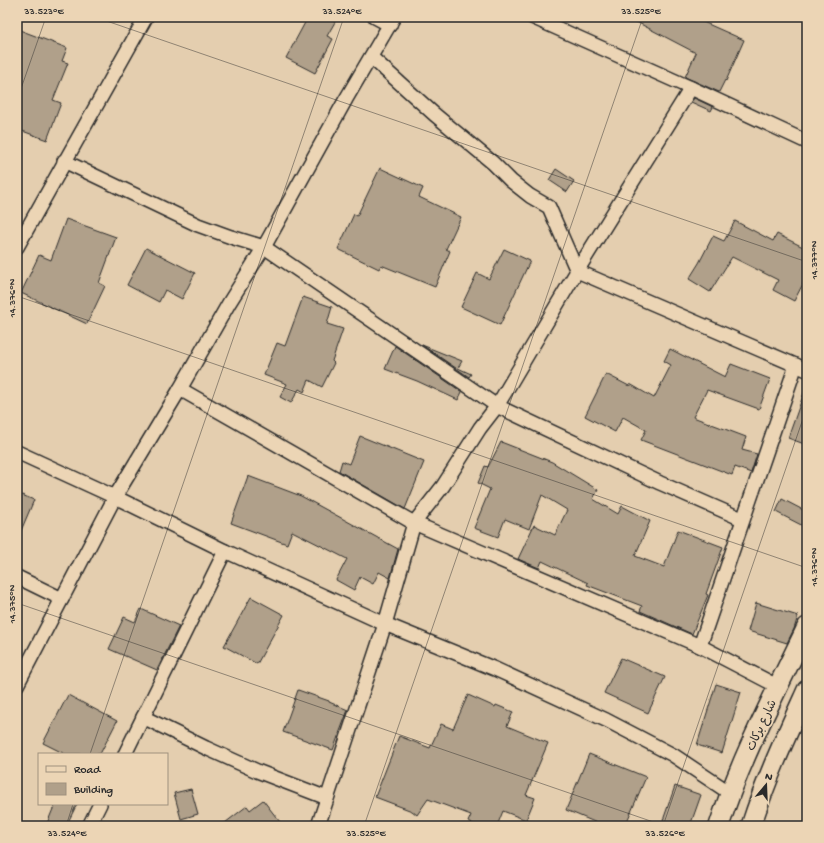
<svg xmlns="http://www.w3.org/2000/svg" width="824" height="843" font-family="'Gochi Hand','Playpen Sans Arabic',sans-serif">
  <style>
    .building { fill: #b0a08a; stroke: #2b2b2b }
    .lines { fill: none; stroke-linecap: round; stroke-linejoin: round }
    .street-casing { stroke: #2b2b2b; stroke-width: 16 }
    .secondary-casing { stroke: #2b2b2b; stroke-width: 22 }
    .street { stroke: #ecd5b5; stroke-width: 13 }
    .secondary { stroke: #ecd5b5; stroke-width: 19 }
    .ticks { fill: none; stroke: #2b2b2b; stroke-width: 1; stroke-opacity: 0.45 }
    .labels { text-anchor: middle; stroke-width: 3.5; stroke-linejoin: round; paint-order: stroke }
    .street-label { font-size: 12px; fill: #2b2b2b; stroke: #ecd5b5 }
    .neatline { fill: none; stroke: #2b2b2b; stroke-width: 1.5 }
    .ticks-label { font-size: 10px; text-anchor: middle; fill: #2b2b2b }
  </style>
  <rect width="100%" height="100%" fill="#e4ceaf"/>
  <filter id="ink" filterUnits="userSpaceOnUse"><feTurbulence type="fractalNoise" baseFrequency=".025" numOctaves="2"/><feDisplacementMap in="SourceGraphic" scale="8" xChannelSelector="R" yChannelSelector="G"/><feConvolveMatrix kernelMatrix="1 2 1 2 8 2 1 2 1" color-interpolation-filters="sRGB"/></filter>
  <g filter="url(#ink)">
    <g class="building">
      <path d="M308,17H326L335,22L327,36L333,39L315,73L286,58Z"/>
      <path d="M627,17H692L744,40L726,81L725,80L719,92L685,77L696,53Z"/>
      <path d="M17,29L67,48L62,61L68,63L53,100L61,103L47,140L17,129Z"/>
      <path d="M694,98L713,107L711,111L691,102Z"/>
      <path d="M380,168L423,188L419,197L461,217L446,249L450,251L435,287L381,265L379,269L338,249L354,214L357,216Z"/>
      <path d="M556,169L574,181L567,192L549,180Z"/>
      <path d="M66,219L116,237L99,283L105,286L87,324L21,293L39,255L51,260Z"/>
      <path d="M735,221L773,241L777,234L807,249V276L794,301L773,290L778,280L732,257L710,292L689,279L699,263L713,236L724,241Z"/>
      <path d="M146,248L195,273L182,299L165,290L159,302L127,285Z"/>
      <path d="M504,249L530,261L500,325L461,307L477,273L489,279Z"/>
      <path d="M303,297L332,307L327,324L343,329L332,361L334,363L322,387L309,380L304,392L299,389L291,403L280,397L287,384L264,375L277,343L285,346Z"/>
      <path d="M422,345L462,361L458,368L471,374L469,377Z"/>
      <path d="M395,346L462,392L458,400L417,381L385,369Z"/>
      <path d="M670,349L725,377L731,364L770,379L759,409L707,390L693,417L746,437L742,450L757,454L751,473L735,467L732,475L641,440L646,430L623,417L615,432L585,416L606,374L629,386L630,384L654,398L671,365L664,361Z"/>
      <path d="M805,390H807V445L788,438Z"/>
      <path d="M360,436L424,462L405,509L339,471L342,461L349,464Z"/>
      <path d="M501,442L552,462L598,490L593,499L618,514L622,506L650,521L635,556L664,567L678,530L723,547L706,594L708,595L692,634L640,611L642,606L587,585L588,583L542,561L539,568L518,559L534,525L555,535L567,510L542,495L529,529L505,519L498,537L474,528L490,489L478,483L485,466L488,467Z"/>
      <path d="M248,476L301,496L398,549L390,578L379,572L373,584L360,577L354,590L336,580L347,559L292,531L287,544L231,523Z"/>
      <path d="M17,493L34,500L17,540Z"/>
      <path d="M782,499L807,512V528L776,512Z"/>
      <path d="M251,597L284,615L257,664L224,646Z"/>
      <path d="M756,603L798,616L794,629L787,643L748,631Z"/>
      <path d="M141,609L179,626L157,670L109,649L124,617L135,622Z"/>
      <path d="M621,658L665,677L648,713L604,693Z"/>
      <path d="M716,684L741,692L722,753L697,745Z"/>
      <path d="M298,690L329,701V702L348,710L333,750L283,732Z"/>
      <path d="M68,695L117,721L100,754H65L43,743Z"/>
      <path d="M468,695L495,707L496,705L513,712L507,726L548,743L526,795L535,798L526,820L503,811L497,826H478L468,822L471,815L428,799L417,815L412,811L375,797L399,736L430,748L441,724L453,729Z"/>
      <path d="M589,754L646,777L625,826H604L566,810Z"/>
      <path d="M675,786L701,795L690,826H661Z"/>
      <path d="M191,789L198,814L181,819L174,793Z"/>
      <path d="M263,800L283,826H221L247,806L250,810Z"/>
      <path d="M55,804H77L66,826H46Z"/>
    </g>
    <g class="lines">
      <g class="street-casing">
        <g id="street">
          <path d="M375,17L390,25"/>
          <path d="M532,17L691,88L807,142"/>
          <path d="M371,57L434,114L493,163L511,181L530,196L549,207L577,271L807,370"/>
          <path d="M64,161L198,225L231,237L264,247L497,406L660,483L742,519"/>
          <path d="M17,247L146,17"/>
          <path d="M180,389L414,523L700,646L779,687"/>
          <path d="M17,452L115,497L225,551L385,624L495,669L606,720L673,755L730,793"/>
          <path d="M17,577L62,599"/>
          <path d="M700,646L796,365"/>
          <path d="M17,685L115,497L180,389L229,303L264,247L346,99L394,17"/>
          <path d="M143,717L206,748L257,771L327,798"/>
          <path d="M125,754L225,551"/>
          <path d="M89,826L100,804"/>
          <path d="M318,826L385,624L414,523L443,486L480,428L497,406L577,271L691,88"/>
        </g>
      </g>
      <g class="secondary-casing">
        <g id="secondary">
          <path d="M719,826C741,757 776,692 807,627"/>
          <path d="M751,826C766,779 787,734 807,690"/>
        </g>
      </g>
      <use href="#street" class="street"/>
      <use href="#secondary" class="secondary"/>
    </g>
  </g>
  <path class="ticks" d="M95,17L807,262M17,100L46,17M17,296L807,568M17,603L665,826M90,754L344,17M66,826L73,804M364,826L643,17M663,826L807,407"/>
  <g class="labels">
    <g class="street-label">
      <text transform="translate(761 725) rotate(-65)" y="4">شارع بركات</text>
    </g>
  </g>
  <rect width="824" height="843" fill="none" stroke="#ecd5b5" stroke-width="44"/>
  <rect x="38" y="753" width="130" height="52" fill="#ecd5b5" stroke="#9f917e"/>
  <rect x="46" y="766" width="20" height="6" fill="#ecd5b5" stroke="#9f917e"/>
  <text x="74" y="773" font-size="12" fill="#2b2b2b">Road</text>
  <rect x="46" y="783" width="20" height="12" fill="#b0a08a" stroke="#9f917e"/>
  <text x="74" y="793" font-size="12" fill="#2b2b2b">Building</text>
  <g transform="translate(766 785) rotate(19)" stroke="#ecd5b5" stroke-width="3" paint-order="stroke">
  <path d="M0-3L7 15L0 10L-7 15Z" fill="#2b2b2b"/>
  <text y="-6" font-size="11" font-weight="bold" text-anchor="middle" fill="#2b2b2b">N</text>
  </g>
  <rect x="22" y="22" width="780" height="799" class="neatline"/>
  <g class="ticks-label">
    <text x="44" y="14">33.523°E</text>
    <text x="342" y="14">33.524°E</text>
    <text x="641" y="14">33.525°E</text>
    <text transform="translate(813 260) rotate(-90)" y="4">14.377°N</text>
    <text transform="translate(11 298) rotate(-90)" y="4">14.376°N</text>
    <text transform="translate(813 567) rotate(-90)" y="4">14.376°N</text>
    <text transform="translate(11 604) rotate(-90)" y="4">14.375°N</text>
    <text x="67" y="836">33.524°E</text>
    <text x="366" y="836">33.525°E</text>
    <text x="665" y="836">33.526°E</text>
  </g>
</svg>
